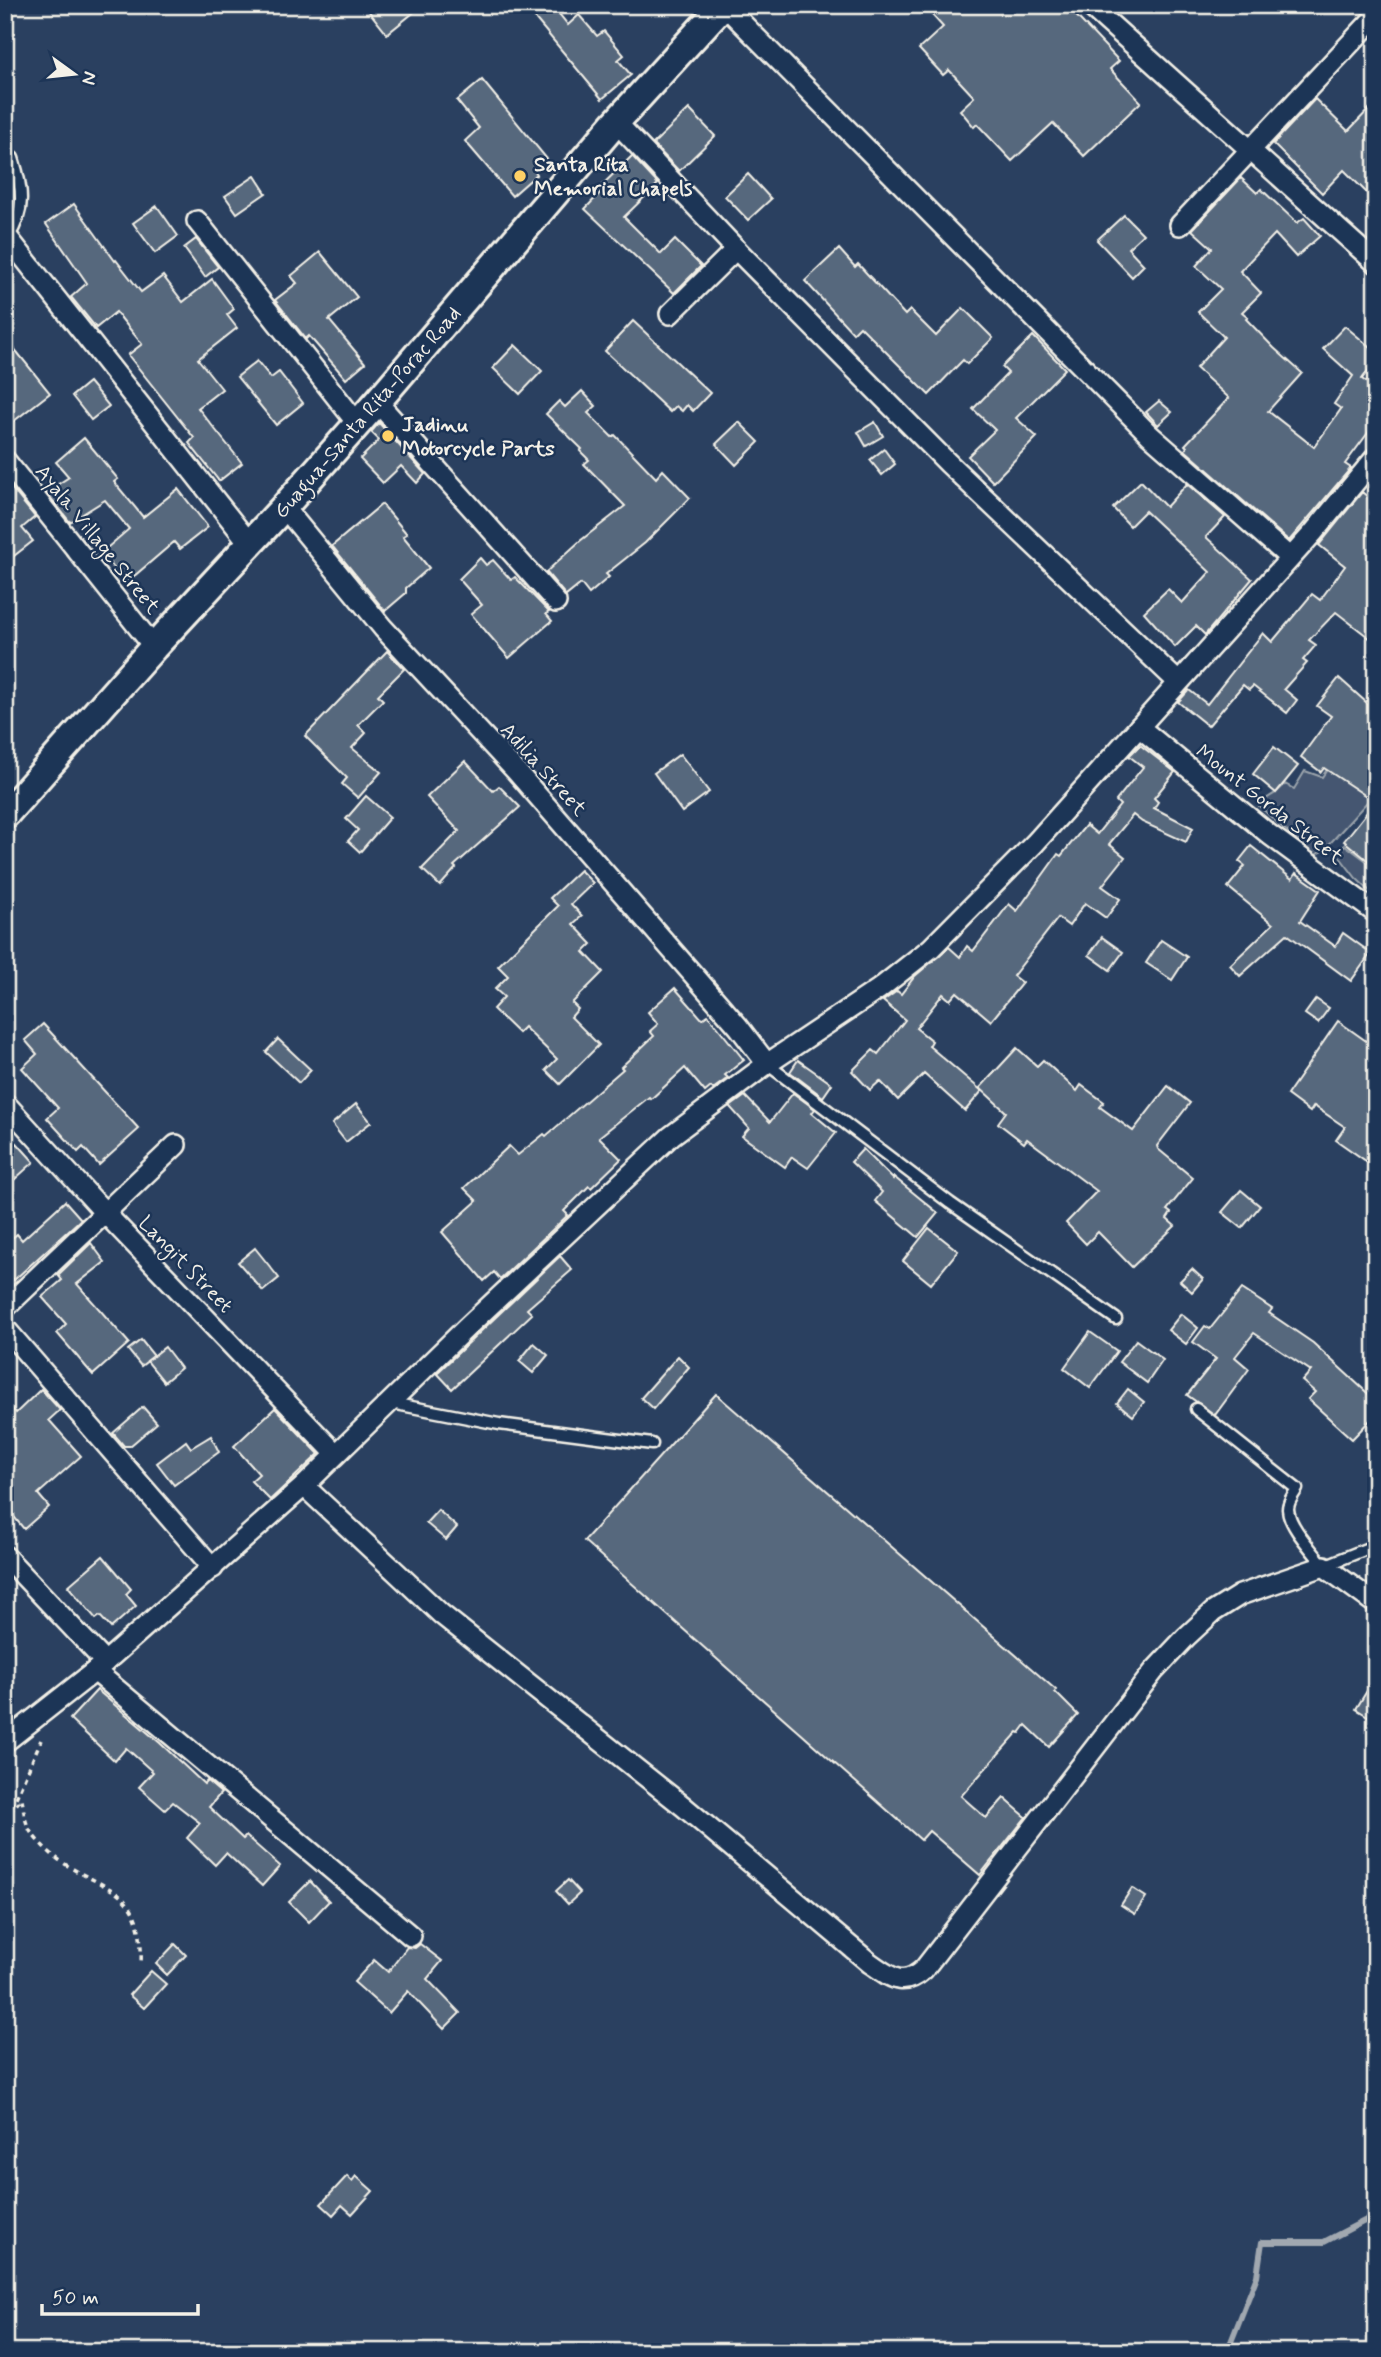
<svg xmlns="http://www.w3.org/2000/svg" width="1381" height="2357" font-family="Mynerve,sans-serif">
  <style>
    .green { fill: #445771; stroke: #9ca4ac; stroke-width: 2 }
    .lines { fill: none; stroke-linecap: round; stroke-linejoin: round }
    .stream { stroke: #a1a8b0; stroke-width: 6 }
    .building { fill: #56677d; stroke: #f4f1e8; stroke-width: 2 }
    .lane-casing { stroke: #f4f1e8; stroke-width: 15 }
    .street-casing { stroke: #f4f1e8; stroke-width: 24 }
    .secondary-casing { stroke: #f4f1e8; stroke-width: 32 }
    .path { stroke: #f4f1e8; stroke-width: 3.5; stroke-dasharray: 5 5; stroke-linecap: butt }
    .lane { stroke: #1d3557; stroke-width: 10 }
    .street { stroke: #1d3557; stroke-width: 19 }
    .secondary { stroke: #1d3557; stroke-width: 26 }
    .poi-dot { fill: #ffd166; stroke: #1d3557; stroke-width: 2.5 }
    .labels { text-anchor: middle; stroke-width: 5; stroke-linejoin: round; paint-order: stroke }
    .poi-label { font-size: 21px; font-weight: bold; fill: #f4f1e8; stroke: #1d3557; text-anchor: start }
    .street-label { font-size: 21px; fill: #f4f1e8; stroke: #1d3557 }
  </style>
  <rect width="100%" height="100%" fill="#2a4060"/>
  <filter id="ink" filterUnits="userSpaceOnUse"><feTurbulence type="fractalNoise" baseFrequency=".0143" numOctaves="2"/><feDisplacementMap in="SourceGraphic" scale="14" xChannelSelector="R" yChannelSelector="G"/><feConvolveMatrix kernelMatrix="1 2 1 2 8 2 1 2 1" color-interpolation-filters="sRGB"/></filter>
  <g filter="url(#ink)">
    <g class="green">
      <path d="M1338,753L1376,792L1325,849L1314,856L1258,805C1268,796 1275,796 1285,784L1294,789L1305,771L1322,777Z"/>
      <path d="M1345,845L1376,868V897L1356,878L1336,852Z"/>
    </g>
    <g class="lines">
      <path class="stream" d="M1227,2352L1257,2276L1262,2242H1324L1376,2215"/>
    </g>
    <g class="building">
      <path d="M364,5H423L387,34Z"/>
      <path d="M524,5H552L568,25L579,15L597,36L604,31L624,55L618,60L631,75L602,99Z"/>
      <path d="M923,5H1066L1119,61L1110,69L1141,102L1084,156L1053,123L1012,161L977,124L974,127L960,110L974,97L949,70L943,75L919,49L943,27Z"/>
      <path d="M482,80L547,159L534,170L537,174L512,196L465,141L479,128L457,101Z"/>
      <path d="M1315,99L1348,131L1376,102V202L1344,170L1322,193L1273,144Z"/>
      <path d="M689,109L715,136L679,171L653,144Z"/>
      <path d="M632,156L658,184L624,217L661,254L675,240L701,266L674,293L585,209L602,191L599,188Z"/>
      <path d="M748,174L771,199L748,220L725,196Z"/>
      <path d="M255,176L266,193L237,213L225,196Z"/>
      <path d="M1241,178L1257,193L1261,189L1297,223L1304,218L1320,236L1296,257L1275,234L1240,271L1261,293L1242,312L1248,317L1246,319L1274,348L1302,373L1268,411L1314,447L1341,409L1334,404L1353,376L1323,349L1345,326L1376,352V360L1362,379L1376,389V422L1345,464L1351,468L1289,541L1185,450L1187,447L1185,445L1229,398L1196,368L1224,337L1198,312L1221,289L1196,266L1212,248L1192,230Z"/>
      <path d="M74,204L115,261L116,260L141,292L163,276L183,302L212,279L234,309L227,315L237,328L198,359L222,389L198,408L242,463L219,481L189,443L194,438L128,355L142,344L116,312L96,328L71,297L87,283L46,224Z"/>
      <path d="M157,206L178,236L155,253L133,223Z"/>
      <path d="M1124,215L1143,234L1128,248L1144,265L1132,277L1097,240Z"/>
      <path d="M196,239L218,267L205,277L184,248Z"/>
      <path d="M839,249L855,267L858,264L905,315L910,310L936,336L963,308L993,338L967,364L963,360L929,395L860,326L853,333L805,281Z"/>
      <path d="M320,252L357,297L329,320L365,363L346,379L309,336L306,339L275,300L297,283L291,276Z"/>
      <path d="M633,321L710,393L693,411L687,405L682,411L676,406L670,412L605,351Z"/>
      <path d="M1033,336L1065,369L1016,418L1037,437L993,482L968,456L995,430L973,409L1008,373L1002,367Z"/>
      <path d="M5,337L50,393L5,428Z"/>
      <path d="M515,345L542,371L520,394L493,368Z"/>
      <path d="M257,361L271,378L279,372L303,403L276,425L237,377Z"/>
      <path d="M89,382L109,406L91,420L72,396Z"/>
      <path d="M582,391L596,406L588,413L612,437L615,435L656,478L663,470L690,498L645,543L606,574L609,577L589,594L581,584L566,596L546,572L580,541L625,506L584,464L589,460L580,451L582,449L546,414L559,401L565,407Z"/>
      <path d="M1159,401L1172,412L1158,425L1146,412Z"/>
      <path d="M739,422L759,442L736,465L716,444Z"/>
      <path d="M875,422L883,436L866,446L858,432Z"/>
      <path d="M379,423L425,474L417,483L401,466L383,483L360,459L379,440L371,432Z"/>
      <path d="M84,438L118,479L114,482L143,517L178,489L208,527L180,549L174,542L126,583L101,553L129,529L105,500L70,522L46,492L69,477L56,462Z"/>
      <path d="M884,449L895,464L882,475L870,460Z"/>
      <path d="M5,480L35,517L22,528L33,541L5,563Z"/>
      <path d="M1141,481L1166,507L1187,484L1225,517L1206,537L1252,579L1205,635L1196,626L1175,647L1144,612L1168,589L1182,603L1210,572L1145,511L1130,526L1113,508Z"/>
      <path d="M1362,492L1376,504V643L1336,612L1309,640L1316,645L1303,660L1307,663L1284,689L1297,700L1287,713L1253,686L1249,690L1243,685L1208,726L1178,702L1189,690L1207,704L1263,633L1272,642L1312,594L1320,600L1345,566L1319,545Z"/>
      <path d="M382,504L407,534L403,536L429,568L406,588V593L385,611L332,546Z"/>
      <path d="M480,558L486,565L493,560L511,580L515,577L549,612L546,614L552,621L509,658L471,614L482,605L459,579Z"/>
      <path d="M387,651L404,669L378,695L383,700L358,725L366,733L352,748L381,772L358,798L342,784L347,778L305,736Z"/>
      <path d="M1339,678L1376,711V867L1344,841L1375,802L1324,768L1321,772L1301,757L1331,716L1317,706Z"/>
      <path d="M1140,745L1175,772L1154,798L1158,802L1154,808L1193,828L1186,842L1142,822L1133,815L1109,844L1125,857L1102,886L1120,899L1106,918L1085,903L1069,926L1058,918L1013,976L1022,983L991,1021L957,992L950,1000L943,994L916,1028L932,1041L929,1046L982,1091L965,1111L924,1074L898,1100L880,1081L870,1090L852,1071L873,1050L878,1054L905,1020L883,1001L897,991L901,994L915,976L949,947L960,957L967,946L973,951L1009,904L1017,911L1058,854L1061,856L1086,825L1097,834L1120,805L1116,801L1143,767L1129,756Z"/>
      <path d="M1274,747L1298,766L1276,793L1253,774Z"/>
      <path d="M680,754L709,792L682,812L654,773Z"/>
      <path d="M465,761L493,791L499,786L520,807L454,866L456,868L440,886L422,869L459,831L427,797Z"/>
      <path d="M366,796L390,817L360,852L348,841L358,830L346,819Z"/>
      <path d="M1251,846L1292,879L1296,873L1320,890L1300,921L1335,946L1343,933L1371,953L1351,981L1287,934L1240,976L1230,965L1273,924L1228,887L1245,866L1239,861Z"/>
      <path d="M580,870L593,883L571,904L582,916L573,924L592,944L584,952L603,972L572,1003L578,1009L571,1017L599,1045L560,1084L546,1070L557,1059L524,1027L518,1033L493,1009L504,997L495,989L508,976L498,966L558,906L550,898Z"/>
      <path d="M1102,937L1123,952L1110,970L1089,955Z"/>
      <path d="M1161,940L1187,957L1172,980L1146,963Z"/>
      <path d="M675,988L702,1019L708,1015L744,1060L725,1075L728,1078L713,1089L711,1087L705,1092L685,1068L651,1099L649,1097L599,1137L621,1159L591,1188L589,1186L564,1211L568,1215L500,1279L494,1272L484,1281L442,1232L477,1201L464,1188L509,1146L518,1155L544,1134L546,1136L623,1069L621,1067L654,1036L650,1031L658,1024L648,1012Z"/>
      <path d="M1316,999L1329,1008L1318,1023L1305,1014Z"/>
      <path d="M1338,1021L1376,1048V1168L1336,1140L1345,1127L1314,1106L1310,1112L1287,1095Z"/>
      <path d="M43,1024L139,1129L99,1165L83,1147L78,1152L47,1118L58,1108L22,1068L37,1054L25,1040Z"/>
      <path d="M278,1039L311,1070L299,1083L266,1052Z"/>
      <path d="M1017,1048L1037,1066L1043,1060L1077,1091L1081,1085L1104,1102L1100,1107L1133,1131L1168,1086L1190,1103L1157,1146L1158,1149L1193,1178L1167,1210L1171,1213L1167,1219L1175,1226L1132,1267L1098,1232L1086,1244L1066,1223L1097,1191L1027,1139L1024,1143L998,1123L1006,1112L980,1088Z"/>
      <path d="M798,1060L832,1084L823,1097L790,1072Z"/>
      <path d="M793,1093L815,1109L812,1113L836,1133L808,1168L792,1157L785,1167L742,1136L749,1128L730,1107L745,1096L770,1122Z"/>
      <path d="M356,1104L371,1122L346,1142L332,1124Z"/>
      <path d="M17,1143L34,1162L5,1188V1154Z"/>
      <path d="M863,1149L893,1179L894,1177L938,1213L918,1237L875,1201L882,1192L851,1162Z"/>
      <path d="M1241,1190L1260,1206L1242,1228L1222,1212Z"/>
      <path d="M65,1201L81,1219L14,1280L5,1270V1244L17,1234L22,1240Z"/>
      <path d="M929,1228L958,1251L931,1284L903,1261Z"/>
      <path d="M91,1243L105,1262L77,1284L129,1343L93,1375L57,1333L66,1324L42,1297L62,1280L58,1275Z"/>
      <path d="M255,1248L279,1278L263,1291L238,1262Z"/>
      <path d="M560,1256L572,1270L527,1309L532,1314L452,1389L437,1373Z"/>
      <path d="M1192,1269L1203,1279L1192,1292L1180,1281Z"/>
      <path d="M1242,1289L1272,1309L1269,1313L1313,1343L1376,1401V1414L1352,1439L1308,1399L1315,1392L1302,1381L1311,1371L1254,1333L1235,1357L1249,1369L1215,1415L1187,1395L1216,1359L1193,1342L1205,1326L1210,1329Z"/>
      <path d="M1181,1314L1198,1328L1186,1344L1168,1330Z"/>
      <path d="M1090,1332L1117,1351L1090,1388L1064,1368Z"/>
      <path d="M141,1340L154,1356L141,1366L128,1350Z"/>
      <path d="M1136,1340L1163,1360L1147,1383L1119,1362Z"/>
      <path d="M534,1343L548,1355L533,1373L519,1361Z"/>
      <path d="M165,1347L181,1368L164,1382L147,1361Z"/>
      <path d="M678,1356L689,1367L653,1409L641,1398Z"/>
      <path d="M41,1389L60,1410L49,1420L81,1456L38,1494L49,1507L24,1529L5,1506V1401L16,1413Z"/>
      <path d="M1128,1389L1144,1402L1133,1416L1117,1403Z"/>
      <path d="M716,1394L1056,1690L1055,1692L1078,1715L1049,1747L1026,1725L1020,1733L1018,1732L961,1796L986,1818L1004,1798L1026,1817L980,1875L929,1831L921,1840L584,1541Z"/>
      <path d="M143,1407L157,1423L130,1446H124L113,1433Z"/>
      <path d="M275,1408L319,1454L270,1500L251,1481L259,1474L234,1446Z"/>
      <path d="M211,1436L219,1452L174,1485L157,1463L186,1441L191,1448Z"/>
      <path d="M438,1510L457,1527L446,1540L426,1523Z"/>
      <path d="M103,1556L131,1589L126,1594L136,1606L111,1628L100,1616L96,1619L68,1586Z"/>
      <path d="M1376,1676V1721L1356,1709Z"/>
      <path d="M97,1690L160,1743L204,1784L207,1781L221,1793L209,1807L243,1839L246,1836L280,1866L262,1886L226,1853L215,1865L187,1838L200,1823L173,1802L165,1810L139,1787L153,1772L126,1748L115,1761L70,1719Z"/>
      <path d="M568,1880L580,1893L568,1904L556,1891Z"/>
      <path d="M310,1881L329,1901L309,1922L289,1902Z"/>
      <path d="M1132,1888L1146,1897L1135,1914L1121,1905Z"/>
      <path d="M175,1944L186,1955L167,1975L156,1964Z"/>
      <path d="M420,1944L442,1961L427,1979L460,2013L444,2029L408,1991L389,2013L354,1982L374,1960L388,1972L407,1947L415,1948Z"/>
      <path d="M151,1971L166,1984L144,2008L129,1995Z"/>
      <path d="M347,2176L352,2181L356,2176L373,2191L352,2214L342,2205L333,2215L321,2204Z"/>
    </g>
    <g class="lines">
      <g class="lane-casing">
        <g id="lane">
          <path d="M8,238C26,210 23,189 13,158"/>
          <path d="M767,1064L950,1203L1116,1319"/>
          <path d="M391,1403L499,1424L652,1444"/>
          <path d="M1196,1409L1297,1489C1293,1495 1288,1502 1288,1509C1289,1527 1314,1552 1324,1566L1376,1545"/>
        </g>
      </g>
      <g class="street-casing">
        <g id="street">
          <path d="M724,5L1150,435L1290,558"/>
          <path d="M1089,5L1376,263"/>
          <path d="M616,122L736,249L948,463L1178,682"/>
          <path d="M197,221L357,423"/>
          <path d="M1180,225L1376,16"/>
          <path d="M5,234L250,544"/>
          <path d="M670,314L736,249"/>
          <path d="M377,402L556,602"/>
          <path d="M5,460L154,647"/>
          <path d="M284,507L383,628L516,771L738,1026L767,1064"/>
          <path d="M1139,727L1270,835L1376,913"/>
          <path d="M5,1103L105,1213L336,1454"/>
          <path d="M5,1308L176,1145"/>
          <path d="M5,1328L213,1568"/>
          <path d="M304,1486L441,1614L683,1806L870,1963C891,1977 902,1989 924,1969L1154,1671L1186,1637L1213,1612L1240,1595L1324,1566L1376,1604"/>
          <path d="M5,1556L105,1662"/>
          <path d="M95,1671L411,1936"/>
          <path d="M5,1742L95,1671L304,1486L466,1328L671,1136L767,1064L879,989L931,948L1035,843L1313,533L1376,457"/>
        </g>
      </g>
      <g class="secondary-casing">
        <path id="secondary" d="M5,815L154,647L284,507L377,402L616,122L723,5"/>
      </g>
      <g class="path">
        <path d="M12,1807L41,1740"/>
        <path d="M10,1812L22,1798C23,1806 24,1816 27,1824C29,1832 37,1840 43,1846C91,1895 145,1874 141,1965"/>
      </g>
      <use href="#lane" class="lane"/>
      <use href="#street" class="street"/>
      <use href="#secondary" class="secondary"/>
    </g>
  </g>
  <g class="poi-dot">
    <circle cx="520" cy="176" r="7"/>
    <circle cx="388" cy="436" r="7"/>
  </g>
  <g class="labels">
    <g class="poi-label">
      <text x="534" y="171">Santa Rita<tspan x="534" dy="24">Memorial Chapels</tspan></text>
      <text x="402" y="431">Jadinu<tspan x="402" dy="24">Motorcycle Parts</tspan></text>
    </g>
    <g class="street-label">
      <text transform="translate(367 412) rotate(-49)" y="7">Guagua-Santa Rita-Porac Road</text>
      <text transform="translate(98 539) rotate(51)" y="7">Ayala Village Street</text>
      <text transform="translate(544 769) rotate(48)" y="7">Adilia Street</text>
      <text transform="translate(1270 804) rotate(38)" y="7">Mount Gorda Street</text>
      <text transform="translate(186 1264) rotate(46)" y="7">Langit Street</text>
    </g>
  </g>
  <rect width="1381" height="2357" fill="none" stroke="#1d3557" stroke-width="28"/>
  <rect x="14" y="14" width="1353" height="2329" fill="none" stroke="#f4f1e8" stroke-width="2.5" filter="url(#ink)"/>
  <g transform="translate(74 74) rotate(105)" stroke="#1d3557" stroke-width="5" paint-order="stroke">
  <path d="M0-5L12 26L0 18L-12 26Z" fill="#f4f1e8"/>
  <text y="-10" font-size="19" font-weight="bold" text-anchor="middle" fill="#f4f1e8">N</text>
  </g>
  <path d="M42 2304v10h156v-10" fill="none" stroke="#f4f1e8" stroke-width="3.5"/>
  <text x="52" y="2304" font-size="21" fill="#f4f1e8" stroke="#1d3557" stroke-width="5" paint-order="stroke">50 m</text>
</svg>
